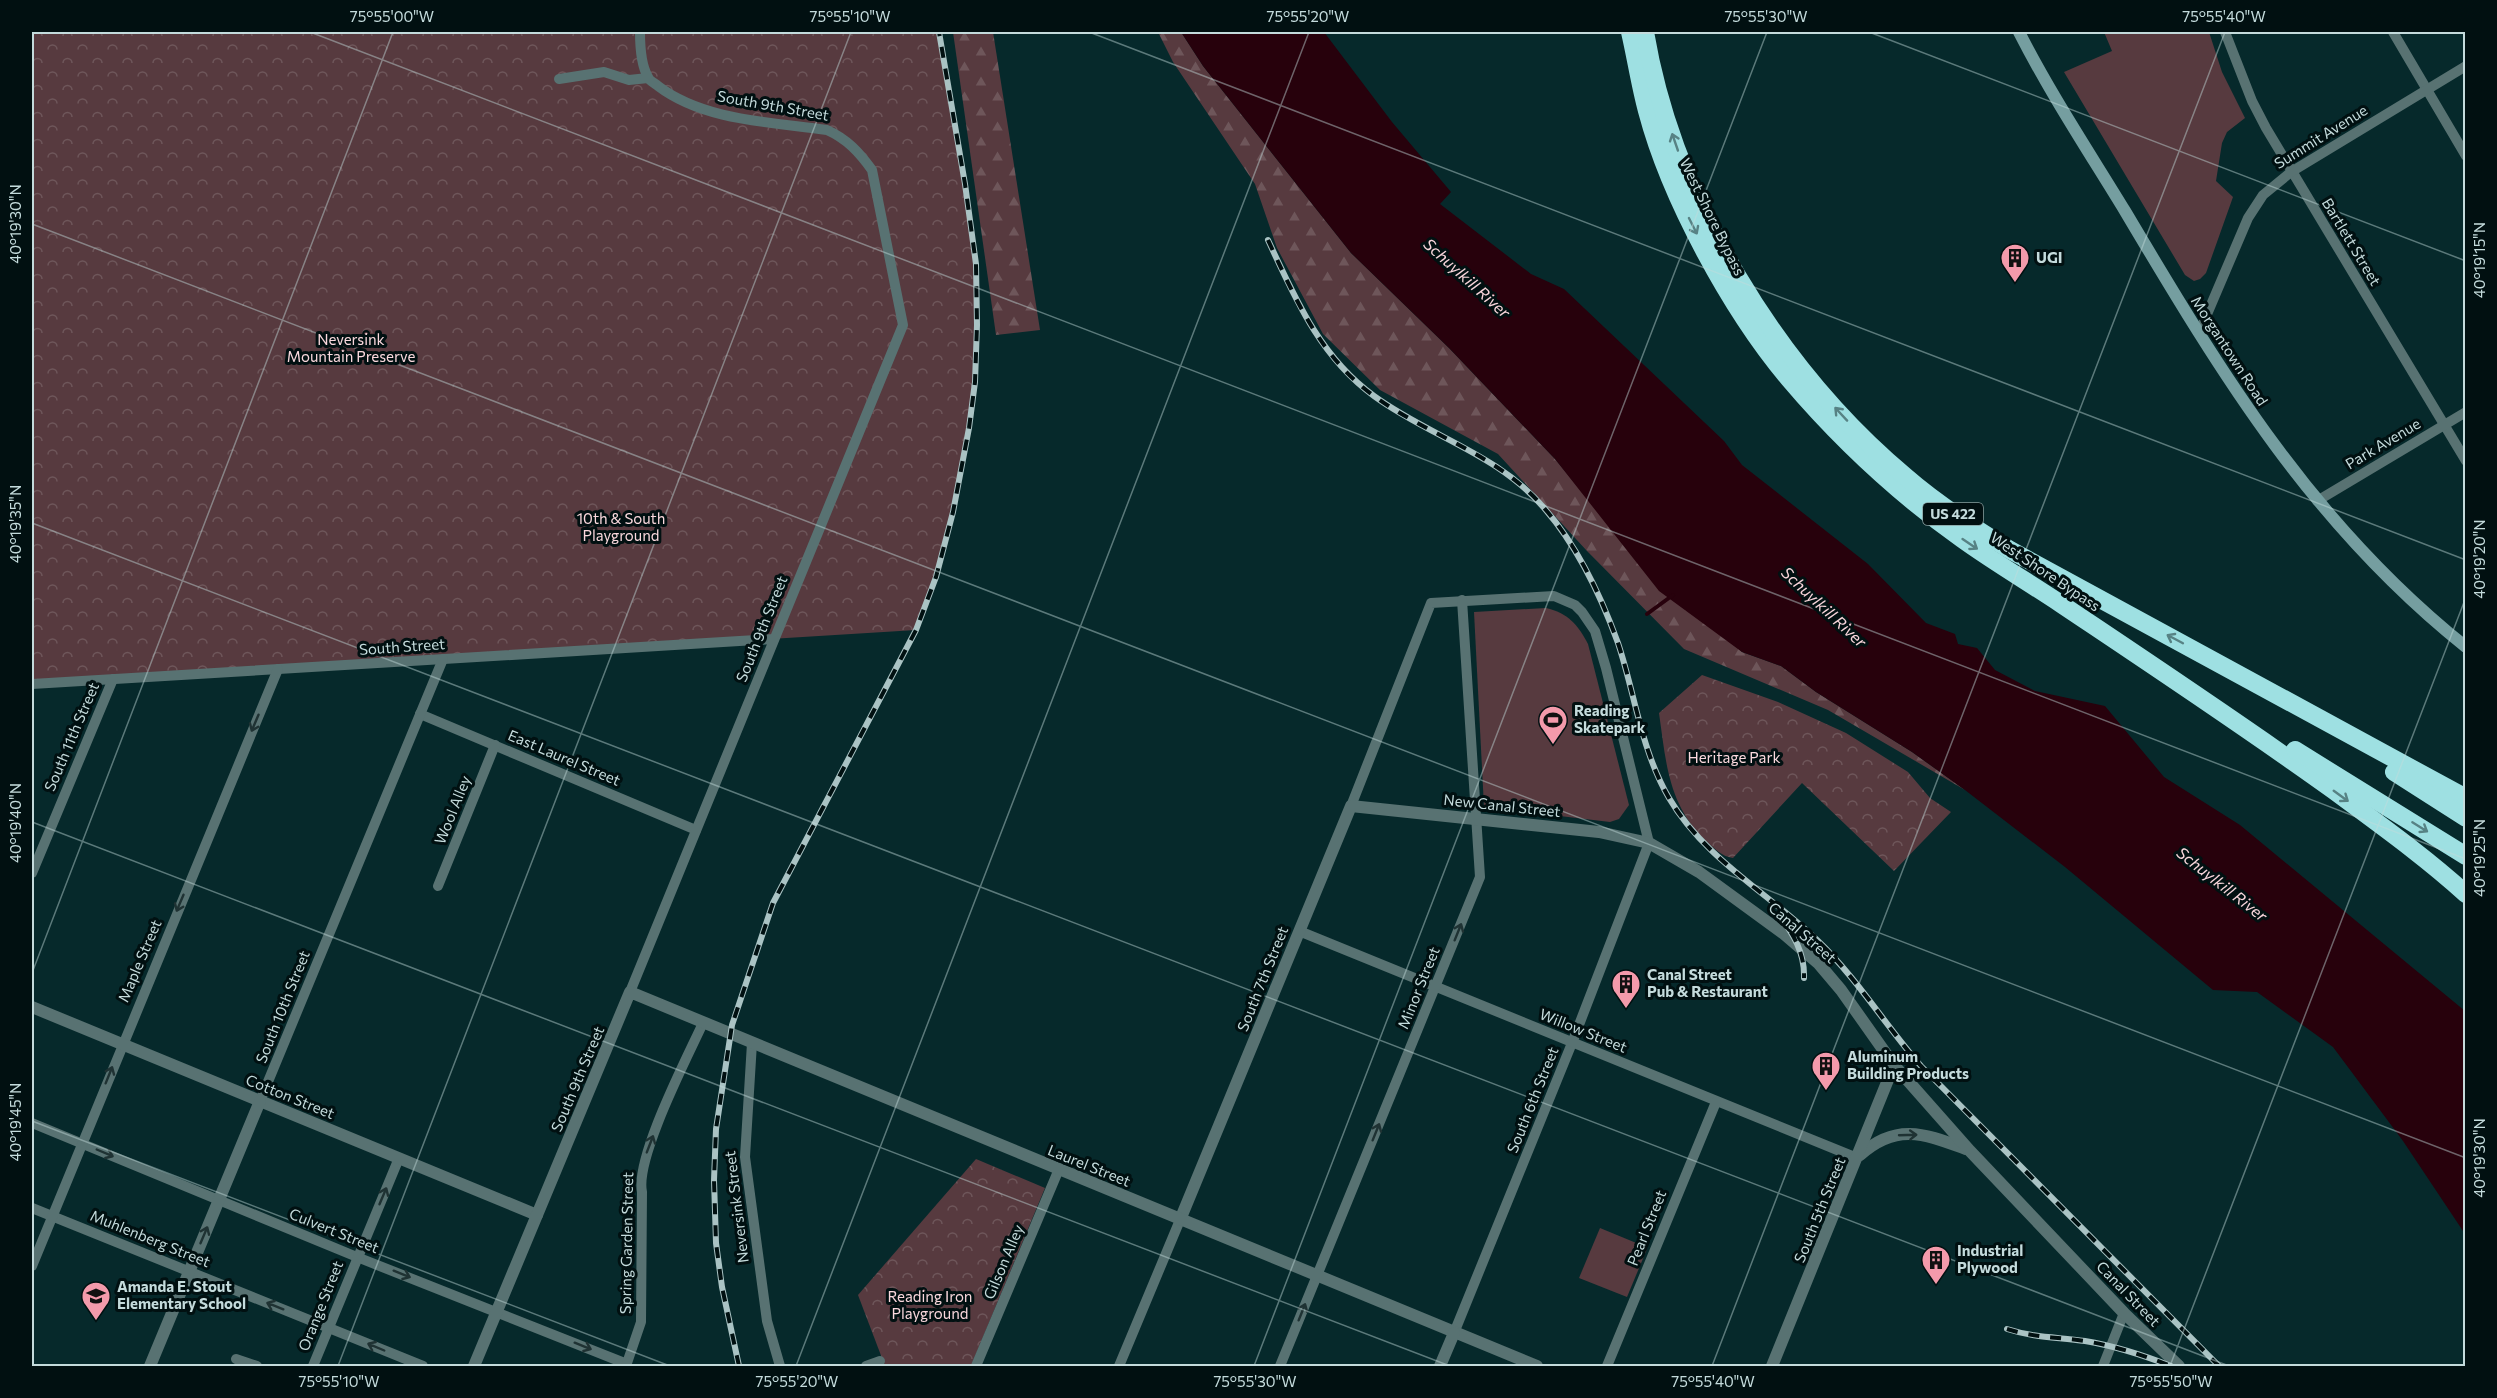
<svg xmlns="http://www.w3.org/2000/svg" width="2497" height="1398" font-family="Commissioner,sans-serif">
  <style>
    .green { fill: #573a3f }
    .forest { fill: url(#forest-firs) }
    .park { fill: url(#park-crowns) }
    .water { fill: #27010c }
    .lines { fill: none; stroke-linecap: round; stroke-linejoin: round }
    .stream { stroke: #27010c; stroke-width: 4 }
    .minor { stroke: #587272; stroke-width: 10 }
    .tertiary { stroke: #587272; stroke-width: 12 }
    .secondary { stroke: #759ea0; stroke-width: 12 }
    .motorway { stroke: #9ee0e2; stroke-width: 18 }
    .rail-casing { stroke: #aac3c4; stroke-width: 6 }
    .rail { stroke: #011011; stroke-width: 4; stroke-dasharray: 11; stroke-linecap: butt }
    .oneway { stroke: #578284 }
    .oneway2 { stroke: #1f3233 }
    .ticks { fill: none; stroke: #c4dbdc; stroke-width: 1.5; stroke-opacity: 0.45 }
    .labels { text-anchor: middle; stroke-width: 6; stroke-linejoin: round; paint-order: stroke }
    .shield { fill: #011011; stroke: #8a9e9f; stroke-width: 1.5 }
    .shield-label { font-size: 14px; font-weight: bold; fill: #c4dbdc }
    .street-label { font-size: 15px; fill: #c4dbdc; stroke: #011011 }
    .poi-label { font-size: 15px; font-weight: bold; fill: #c4dbdc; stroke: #011011; text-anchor: start }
    .park-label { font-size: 15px; fill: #fad8dd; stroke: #011011 }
    .water-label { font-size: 16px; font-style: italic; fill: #f8d5db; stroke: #011011 }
    .neatline { fill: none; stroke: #c4dbdc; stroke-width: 2 }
    .ticks-label { font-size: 15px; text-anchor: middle; fill: #c4dbdc }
  </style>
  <defs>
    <pattern id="forest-firs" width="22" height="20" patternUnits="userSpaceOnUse" patternTransform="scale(1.5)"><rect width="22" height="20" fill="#573a3f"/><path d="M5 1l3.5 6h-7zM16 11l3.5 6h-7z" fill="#6e565a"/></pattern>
    <pattern id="park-crowns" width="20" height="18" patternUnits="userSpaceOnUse" patternTransform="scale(1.5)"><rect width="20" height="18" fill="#573a3f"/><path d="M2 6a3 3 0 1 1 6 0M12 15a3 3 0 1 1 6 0" fill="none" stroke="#6e565a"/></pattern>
  </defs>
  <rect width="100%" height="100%" fill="#06292b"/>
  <g class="green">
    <path d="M2104,32H2209L2222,72L2245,118L2227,132L2222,143L2216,181L2233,197L2206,273L2200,279L2194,281L2185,275L2064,72L2112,51Z"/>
    <path d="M1546,608C1568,613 1578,625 1588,644L1629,805L1619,819L1610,822L1484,807L1474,612Z"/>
    <path d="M1600,1228L1646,1247L1647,1249L1627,1297L1579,1278Z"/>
  </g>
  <g class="forest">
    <path d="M953,32H993L1040,330L996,335Z"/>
    <path d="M1158,32H1181L1203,66L1351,253L1449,348L1555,459L1605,520L1742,652L1781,666L1816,692L1912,752L1965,790L1828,710L1684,649L1587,551L1498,454L1380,390L1323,334L1277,248L1255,184L1173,62Z"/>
  </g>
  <g class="park">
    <path d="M32,32H939C953,109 970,187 976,265C985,388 959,514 916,630L32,684Z"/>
    <path d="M1702,675L1778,702L1846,733L1908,772L1930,798L1951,812L1894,871L1802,783L1733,858C1721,856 1715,849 1706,841C1668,805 1666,762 1659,713Z"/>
    <path d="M976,1159L1045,1188L971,1366H885L858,1295Z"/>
  </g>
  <path class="water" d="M1181,32H1324L1392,122L1451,192L1440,204L1531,274L1564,289L1724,441L1742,465L1868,564L1926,623L1955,634L1958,644L1977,648L1995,670L2035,691L2105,706L2164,777L2240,825L2465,1011V1234L2403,1141L2333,1047L2257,992L2213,990L2065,867L1965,790L1912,752L1816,692L1781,666L1742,652L1659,591L1555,459L1449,348L1351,253L1203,66Z"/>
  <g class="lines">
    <path class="stream" d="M1647,614L1673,595"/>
    <g class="minor">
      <path d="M2225,32L2252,101L2266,128L2466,461"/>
      <path d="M2393,32L2466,156"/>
      <path d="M559,79L604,72L629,80L648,78"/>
      <path d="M2199,333L2248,218L2263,195L2291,172L2466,66"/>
      <path d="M2317,501L2466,412"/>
      <path d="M32,684L774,639"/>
      <path d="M420,714L696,830"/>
      <path d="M1351,806L1431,603L1554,596L1575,605L1582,612L1595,631L1606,668L1649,843L1572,1043L1454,1333"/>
      <path d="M32,873L113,679"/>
      <path d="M438,886L495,745"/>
      <path d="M1299,931L1857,1158"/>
      <path d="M630,992L903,325L872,170C859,152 847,139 827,130C771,122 704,121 658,86C655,83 649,81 648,77C641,65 640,45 640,32"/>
      <path d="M752,1043L745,1157L767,1321L780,1366"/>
      <path d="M260,1101L443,659"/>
      <path d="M32,1123L357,1257L627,1364"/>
      <path d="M32,1208L423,1366"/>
      <path d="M32,1266L278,669"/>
      <path d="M236,1359L257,1366"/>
      <path d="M313,1366L399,1158"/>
      <path d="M626,1366L641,1322L642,1192C635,1158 687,1058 703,1023"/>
      <path d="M866,1366L880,1361"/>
      <path d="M976,1366L1059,1169"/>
      <path d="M1119,1366L1180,1220"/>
      <path d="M1280,1366L1480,877L1462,600"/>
      <path d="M1607,1366L1716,1102"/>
      <path d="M2103,1366L2124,1313"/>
    </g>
    <g class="tertiary">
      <path d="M32,1007L537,1215"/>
      <path d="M1860,1155C1897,1122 1925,1134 1966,1149"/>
      <path d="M1180,1220L1351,806L1599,832L1649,843L1699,872L1784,934L1819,964L1841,990L1894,1065L1970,1151L2124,1313L2179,1366"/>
      <path d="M150,1366L260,1101"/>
      <path d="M474,1366L630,992L1537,1366"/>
      <path d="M1440,1366L1454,1333"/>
      <path d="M1772,1366L1894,1065"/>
    </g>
    <path class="secondary" d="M2019,32C2050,93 2089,152 2125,211C2223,376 2313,525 2466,647"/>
    <g class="motorway">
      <path d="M1630,32C1636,58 1640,85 1647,111C1670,198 1731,310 1789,379C1839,438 1899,494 1962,539C1994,562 2028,582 2061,604C2152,665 2244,726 2333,790C2379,824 2424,856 2466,894"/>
      <path d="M1645,32C1673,198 1777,369 1906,477C1938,505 1974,528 2010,550L2466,798"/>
      <path d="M2295,750L2466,856"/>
      <path d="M2394,772L2466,818"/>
    </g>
    <g class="rail-casing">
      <g id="rail">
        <path d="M1268,240C1295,298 1320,357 1374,396C1430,437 1499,454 1545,509C1578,547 1601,596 1618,643C1635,694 1641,750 1669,798C1704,858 1768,893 1817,940C1857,978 1885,1025 1921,1066L2219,1366"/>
        <path d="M1778,914C1793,933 1805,953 1804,978"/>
        <path d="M2007,1329C2035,1338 2058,1337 2085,1341C2115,1346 2143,1355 2171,1366"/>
        <path d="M739,1366L722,1287L716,1243L714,1180L716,1129L732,1025L773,903L916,630L936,577L953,512L969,428L975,382L977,325L976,264L965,184L939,32"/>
      </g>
    </g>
    <use href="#rail" class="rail"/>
  </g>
  <defs><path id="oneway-shaft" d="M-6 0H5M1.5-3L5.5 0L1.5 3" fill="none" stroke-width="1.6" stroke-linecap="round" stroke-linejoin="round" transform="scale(1.5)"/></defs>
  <g class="oneway">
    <use href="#oneway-shaft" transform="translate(1675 142) rotate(-109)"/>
    <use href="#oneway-shaft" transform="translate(1693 226) rotate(63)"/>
    <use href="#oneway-shaft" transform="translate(1841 414) rotate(-133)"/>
    <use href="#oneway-shaft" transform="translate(1970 544) rotate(34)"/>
    <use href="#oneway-shaft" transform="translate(2175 639) rotate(-152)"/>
    <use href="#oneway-shaft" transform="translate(2341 796) rotate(36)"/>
    <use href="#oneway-shaft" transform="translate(2420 827) rotate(32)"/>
  </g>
  <g class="oneway2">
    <use href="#oneway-shaft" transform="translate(255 723) rotate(113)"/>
    <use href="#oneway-shaft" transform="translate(180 903) rotate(113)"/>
    <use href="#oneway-shaft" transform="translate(1458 932) rotate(-68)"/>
    <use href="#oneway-shaft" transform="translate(109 1075) rotate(-68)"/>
    <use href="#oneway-shaft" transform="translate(1376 1132) rotate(-68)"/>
    <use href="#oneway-shaft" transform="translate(1908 1135) rotate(-2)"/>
    <use href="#oneway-shaft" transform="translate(650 1144) rotate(-69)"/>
    <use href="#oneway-shaft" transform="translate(105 1153) rotate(23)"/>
    <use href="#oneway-shaft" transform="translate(383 1196) rotate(-67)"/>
    <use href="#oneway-shaft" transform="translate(204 1235) rotate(-67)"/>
    <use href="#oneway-shaft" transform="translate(402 1274) rotate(22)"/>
    <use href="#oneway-shaft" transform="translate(275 1306) rotate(-158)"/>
    <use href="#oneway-shaft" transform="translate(1302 1312) rotate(-68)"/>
    <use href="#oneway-shaft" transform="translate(583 1346) rotate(22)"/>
    <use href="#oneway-shaft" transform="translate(376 1347) rotate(-157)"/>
  </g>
  <path class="ticks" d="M310,32L2466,859M1089,32L2466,560M1869,32L2466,261M32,224L2466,1158M32,523L2229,1366M32,822L1450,1366M32,973L393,32M32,1121L670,1366M338,1366L851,32M796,1366L1309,32M1254,1366L1767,32M1712,1366L2225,32M2170,1366L2466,597"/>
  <defs>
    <g id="building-pin" transform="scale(1.5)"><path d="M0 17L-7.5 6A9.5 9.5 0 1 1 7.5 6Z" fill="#f39aab" stroke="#011011"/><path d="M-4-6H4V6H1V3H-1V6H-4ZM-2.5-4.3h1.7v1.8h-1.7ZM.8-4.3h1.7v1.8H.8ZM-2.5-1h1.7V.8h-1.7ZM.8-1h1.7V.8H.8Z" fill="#111"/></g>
    <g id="stadium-pin" transform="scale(1.5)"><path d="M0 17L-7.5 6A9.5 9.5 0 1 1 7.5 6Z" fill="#f39aab" stroke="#011011"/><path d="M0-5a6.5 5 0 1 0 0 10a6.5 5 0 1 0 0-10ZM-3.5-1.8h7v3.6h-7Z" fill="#111"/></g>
    <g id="school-pin" transform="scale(1.5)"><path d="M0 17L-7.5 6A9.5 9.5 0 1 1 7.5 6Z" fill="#f39aab" stroke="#011011"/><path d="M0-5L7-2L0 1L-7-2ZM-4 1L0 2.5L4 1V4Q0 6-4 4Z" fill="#111"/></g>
  </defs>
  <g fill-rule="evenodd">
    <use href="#building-pin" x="2015" y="258"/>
    <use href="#stadium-pin" x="1553" y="720"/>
    <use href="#building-pin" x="1626" y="984"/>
    <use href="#building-pin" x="1826" y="1066"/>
    <use href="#building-pin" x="1936" y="1260"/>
    <use href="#school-pin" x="96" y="1296"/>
  </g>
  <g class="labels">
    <rect class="shield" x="1923" y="503" width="60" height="22" rx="4.5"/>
    <g class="shield-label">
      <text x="1953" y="519">US 422</text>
    </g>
    <g class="street-label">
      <text transform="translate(773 106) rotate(10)" y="5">South 9th Street</text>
      <text transform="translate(2321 137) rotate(-32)" y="5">Summit Avenue</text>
      <text transform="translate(1712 217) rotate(64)" y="5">West Shore Bypass</text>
      <text transform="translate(2351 242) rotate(59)" y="5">Bartlett Street</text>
      <text transform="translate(2229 351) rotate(57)" y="5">Morgantown Road</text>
      <text transform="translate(2383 444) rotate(-31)" y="5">Park Avenue</text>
      <text transform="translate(2045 572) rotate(34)" y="5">West Shore Bypass</text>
      <text transform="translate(762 629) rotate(-68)" y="5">South 9th Street</text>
      <text transform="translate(402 647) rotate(-4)" y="5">South Street</text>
      <text transform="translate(72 737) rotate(-67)" y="5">South 11th Street</text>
      <text transform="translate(564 758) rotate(23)" y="5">East Laurel Street</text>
      <text transform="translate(1502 806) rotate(6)" y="5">New Canal Street</text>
      <text transform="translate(453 810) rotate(-68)" y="5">Wool Alley</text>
      <text transform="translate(1802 933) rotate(41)" y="5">Canal Street</text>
      <text transform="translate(140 961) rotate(-67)" y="5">Maple Street</text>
      <text transform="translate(1263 979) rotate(-68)" y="5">South 7th Street</text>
      <text transform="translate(1419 988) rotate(-68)" y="5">Minor Street</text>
      <text transform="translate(283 1007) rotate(-68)" y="5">South 10th Street</text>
      <text transform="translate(1583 1031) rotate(22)" y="5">Willow Street</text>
      <text transform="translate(578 1079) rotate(-67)" y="5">South 9th Street</text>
      <text transform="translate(290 1097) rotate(22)" y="5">Cotton Street</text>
      <text transform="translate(1533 1100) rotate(-68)" y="5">South 6th Street</text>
      <text transform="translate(1089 1166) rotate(22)" y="5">Laurel Street</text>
      <text transform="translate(737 1207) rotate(-97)" y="5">Neversink Street</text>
      <text transform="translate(1820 1210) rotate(-68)" y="5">South 5th Street</text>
      <text transform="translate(1647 1228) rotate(-68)" y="5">Pearl Street</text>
      <text transform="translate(334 1231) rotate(22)" y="5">Culvert Street</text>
      <text transform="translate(150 1239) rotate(22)" y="5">Muhlenberg Street</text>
      <text transform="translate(627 1243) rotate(-89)" y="5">Spring Garden Street</text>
      <text transform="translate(1004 1262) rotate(-67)" y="5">Gilson Alley</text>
      <text transform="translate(2128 1294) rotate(46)" y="5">Canal Street</text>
      <text transform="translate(321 1306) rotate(-68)" y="5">Orange Street</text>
    </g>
    <g class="poi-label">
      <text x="2036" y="263">UGI</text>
      <text x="1574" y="716">Reading<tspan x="1574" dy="17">Skatepark</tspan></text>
      <text x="1647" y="980">Canal Street<tspan x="1647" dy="17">Pub &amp; Restaurant</tspan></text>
      <text x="1847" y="1062">Aluminum<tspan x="1847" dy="17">Building Products</tspan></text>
      <text x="1957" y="1256">Industrial<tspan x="1957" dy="17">Plywood</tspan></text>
      <text x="117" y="1292">Amanda E. Stout<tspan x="117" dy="17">Elementary School</tspan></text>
    </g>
    <g class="park-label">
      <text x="351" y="345">Neversink<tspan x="351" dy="17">Mountain Preserve</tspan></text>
      <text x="621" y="524">10th &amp; South<tspan x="621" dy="17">Playground</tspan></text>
      <text x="1734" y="763">Heritage Park</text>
      <text x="930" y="1302">Reading Iron<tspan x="930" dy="17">Playground</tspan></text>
    </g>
    <g class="water-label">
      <text transform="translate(1467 278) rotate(42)" y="6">Schuylkill River</text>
      <text transform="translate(1824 607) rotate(43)" y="6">Schuylkill River</text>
      <text transform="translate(2222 884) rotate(38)" y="6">Schuylkill River</text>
    </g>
  </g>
  <rect width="2497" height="1398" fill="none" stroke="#011011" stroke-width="66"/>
  <rect x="33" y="33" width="2431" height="1332" class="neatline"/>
  <g class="ticks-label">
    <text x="392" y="22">75°55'00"W</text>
    <text x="850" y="22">75°55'10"W</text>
    <text x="1308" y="22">75°55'20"W</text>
    <text x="1766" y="22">75°55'30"W</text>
    <text x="2224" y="22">75°55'40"W</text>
    <text transform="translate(16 224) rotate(-90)" y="5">40°19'30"N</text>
    <text transform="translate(2480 260) rotate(-90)" y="5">40°19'15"N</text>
    <text transform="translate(16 524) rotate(-90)" y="5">40°19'35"N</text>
    <text transform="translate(2480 559) rotate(-90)" y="5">40°19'20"N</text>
    <text transform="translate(16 823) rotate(-90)" y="5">40°19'40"N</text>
    <text transform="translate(2480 858) rotate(-90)" y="5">40°19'25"N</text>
    <text transform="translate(16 1122) rotate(-90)" y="5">40°19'45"N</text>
    <text transform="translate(2480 1158) rotate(-90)" y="5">40°19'30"N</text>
    <text x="339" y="1387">75°55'10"W</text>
    <text x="797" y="1387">75°55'20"W</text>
    <text x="1255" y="1387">75°55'30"W</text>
    <text x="1713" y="1387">75°55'40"W</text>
    <text x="2171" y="1387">75°55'50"W</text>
  </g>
</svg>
